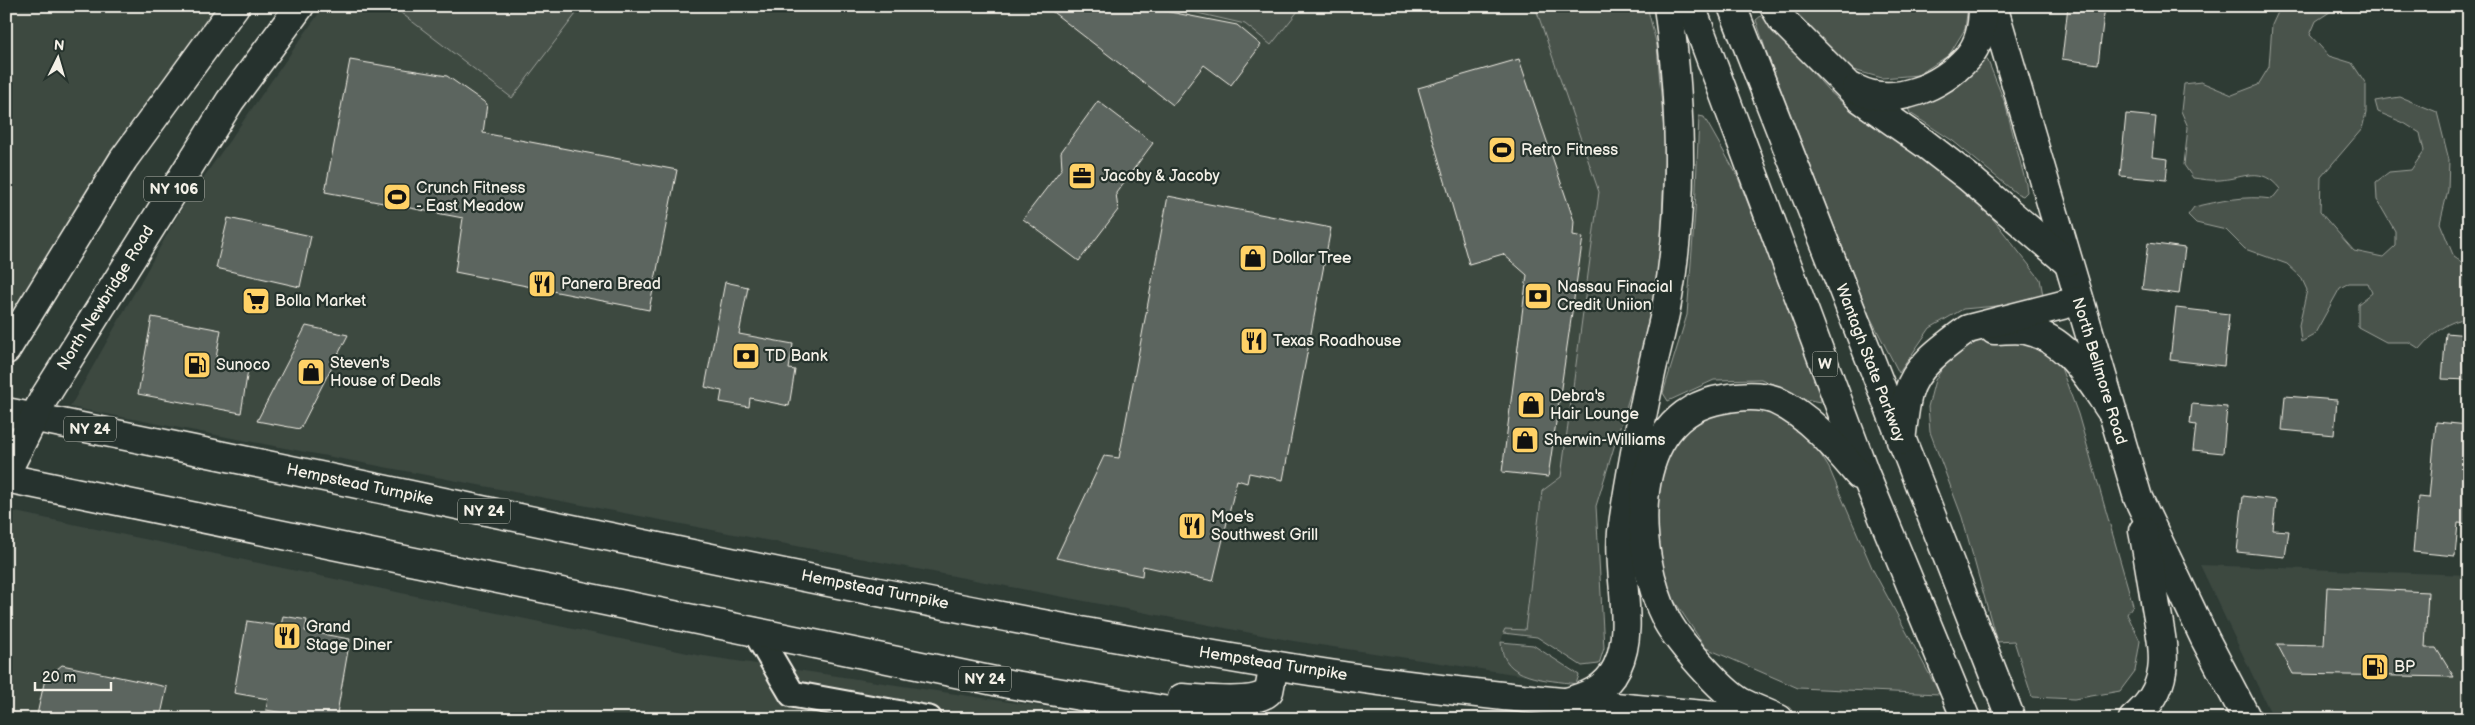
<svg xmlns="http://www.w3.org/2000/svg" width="2475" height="725" viewBox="0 0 2475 725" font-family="'Balsamiq Sans',sans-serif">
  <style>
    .built { fill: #3c4841 }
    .green { fill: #48524c; stroke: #9ea29a }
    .building { fill: #5c655e; stroke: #f4f1e8 }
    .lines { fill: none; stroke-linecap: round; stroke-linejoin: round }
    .street-casing { stroke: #f4f1e8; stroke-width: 29 }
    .secondary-casing { stroke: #f4f1e8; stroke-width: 31 }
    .primary-casing { stroke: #f4f1e8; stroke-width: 31 }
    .highway-casing { stroke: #f4f1e8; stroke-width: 31 }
    .street { stroke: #26332d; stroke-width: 25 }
    .secondary { stroke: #26332d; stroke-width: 28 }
    .primary { stroke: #26332d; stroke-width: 28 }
    .highway { stroke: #26332d; stroke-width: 28 }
    .labels { text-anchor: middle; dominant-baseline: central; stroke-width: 4.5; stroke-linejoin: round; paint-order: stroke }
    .shield { fill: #26332d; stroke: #b6b8b0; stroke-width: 1 }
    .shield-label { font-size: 15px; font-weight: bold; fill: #f4f1e8 }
    .poi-label { font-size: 16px; fill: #f4f1e8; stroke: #26332d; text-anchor: start }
    .street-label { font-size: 16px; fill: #f4f1e8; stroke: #26332d }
  </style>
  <rect width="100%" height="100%" fill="#2e3b34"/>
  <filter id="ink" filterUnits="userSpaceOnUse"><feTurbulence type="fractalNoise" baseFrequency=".02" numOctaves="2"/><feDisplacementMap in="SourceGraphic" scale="10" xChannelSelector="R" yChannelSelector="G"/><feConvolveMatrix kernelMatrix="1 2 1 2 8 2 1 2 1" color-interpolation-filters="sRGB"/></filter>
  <g filter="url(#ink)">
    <g class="built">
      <path d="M6 6H220L77 208 6 346Z"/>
      <path d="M324 6H1167L1245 24 1271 44 1302 6H1535L1599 192 1561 478 1542 491 1525 630 1505 629 1501 642V652L1506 660 1514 670 1527 676 1293 641 70 407 182 208Z"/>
      <path d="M6 510 697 655 1123 719H6Z"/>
      <path d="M2200 565 2469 575V718L2271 714Z"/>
    </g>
    <g class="green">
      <path d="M392 6H582L512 98Z"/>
      <path d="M1167 6H1302L1271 45 1245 24Z"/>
      <path d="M1535 6H1647L1657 46 1665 144 1660 270 1647 339 1596 506 1604 648 1599 664 1582 666 1537 637 1503 633 1505 629 1525 630 1542 491 1561 477 1599 192Z"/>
      <path d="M1789 6H1968L1965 29 1949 55 1918 75 1882 78 1846 68 1801 23Z"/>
      <path d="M2277 6H2339L2316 21 2310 35 2329 56 2352 63 2366 84V113L2362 129 2321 177 2320 212 2354 251 2383 257 2395 246V231L2377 200 2376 182 2389 172 2411 170 2424 151 2420 133 2404 123 2378 112 2375 101 2400 97 2437 112 2449 160 2448 190 2440 223 2454 257 2469 267V318C2446 321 2435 332 2420 349L2409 342H2386L2358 327V304L2372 293 2368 283H2349L2340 288 2314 335 2301 342 2299 325 2307 290 2301 277 2287 264 2245 249 2226 230 2196 223 2188 215 2194 207C2221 201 2244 195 2272 199L2280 189C2261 165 2245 178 2220 180 2211 181 2202 179 2193 178L2184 165 2188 127 2181 111 2184 84 2201 82 2232 95 2258 85 2269 67 2272 25 2278 12Z"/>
      <path d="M1762 15 1828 90 1853 112 1923 157 1979 201 2040 279 2043 295 2040 299 2019 304 1963 309 1930 328 1899 373 1868 313 1766 51 1756 20Z"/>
      <path d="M1983 55 1988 61 2005 103 2026 184 2027 192 2023 196 2016 193 1953 141 1910 113 1908 108C1917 100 1936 98 1948 91 1962 83 1973 67 1983 55Z"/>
      <path d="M1699 116 1704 117 1737 175 1821 392 1820 402 1805 399 1761 379 1714 380 1668 401 1663 393 1687 315 1695 211Z"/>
      <path d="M1994 338 2033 343 2060 365 2078 414 2133 605 2127 614 2140 641 2135 671 2120 691 2074 699 2032 697 2014 641 1997 642 1962 517 1930 432 1928 407 1935 380 1951 355 1979 341Z"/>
      <path d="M1765 407 1805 429 1829 468 1873 570 1940 694 1798 688 1706 648 1673 599 1654 548 1657 488 1677 436 1721 408Z"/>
      <path d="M1501 642 1533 645 1579 675 1576 684C1547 679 1502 681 1501 642Z"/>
    </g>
    <g class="building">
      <path d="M1045 6H1139L1237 25 1261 45 1231 85 1204 65 1173 105Z"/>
      <path d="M2068 6H2105L2098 64 2062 59Z"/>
      <path d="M1519 59 1574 221 1573 235 1583 237 1548 477 1502 472 1527 275 1503 254 1469 264 1418 88Z"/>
      <path d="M350 60 447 76 487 104 483 133 677 170 649 310 455 272 463 218 325 192Z"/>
      <path d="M1098 101 1153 143 1116 193 1118 210 1079 261 1023 219 1062 168 1061 152Z"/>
      <path d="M2126 114 2156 117 2152 157 2168 159 2166 180 2120 176Z"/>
      <path d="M1168 196 1331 228 1283 480 1249 473 1247 483 1237 480 1213 581 1143 566 1142 576 1056 558 1104 456 1119 458Z"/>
      <path d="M228 218 311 236 300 287 216 268Z"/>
      <path d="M2148 243 2185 248 2179 294 2142 289Z"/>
      <path d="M725 282 748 287 739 334 793 344 789 369 795 370 789 406 750 398 749 407 720 402 722 391 705 387Z"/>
      <path d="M2176 308 2229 314 2224 366 2170 360Z"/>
      <path d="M152 317 221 330 216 358 249 364 241 413 138 394Z"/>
      <path d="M306 326 348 335 300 429 257 421Z"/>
      <path d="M2446 333 2469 335V380L2442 379Z"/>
      <path d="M2285 396 2337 400 2334 435 2282 430Z"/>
      <path d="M2192 404 2227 407 2223 453 2193 450 2196 425 2190 424Z"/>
      <path d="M2436 422 2469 425V524L2458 523 2455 556 2413 552 2418 497 2429 498Z"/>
      <path d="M2243 496 2276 500 2273 530 2289 531 2285 557 2237 552Z"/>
      <path d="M2327 587 2428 592 2425 648H2436L2454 677 2293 674 2277 644 2324 645Z"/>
      <path d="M283 616 307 620 305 631 350 639 336 719H319L266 710 268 699 234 693 247 621 281 626Z"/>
      <path d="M62 665 167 687 160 719H36L45 679Z"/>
    </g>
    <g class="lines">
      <defs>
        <path id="street" d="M755 631 792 694 929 719"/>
        <g id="secondary">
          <path d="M1993 6 2138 498 2205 639 2247 719"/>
          <path d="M2133 719C2173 686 2164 652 2156 607 2152 582 2148 556 2143 531"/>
        </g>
        <g id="primary">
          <path d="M6 350 123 160 235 6"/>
          <path d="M6 412C429 495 848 594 1273 665 1432 692 1591 705 1751 719"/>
          <path d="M6 473 44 398 230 101 300 6"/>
          <path d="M6 478 1009 684 1216 719"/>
          <path d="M1182 698C1201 699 1256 706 1269 691L1274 665"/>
        </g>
        <g id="highway">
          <path d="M1691 6 1865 474 1966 719"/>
          <path d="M1732 6 2011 719"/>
          <path d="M1774 6 1783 21 1861 99 1924 143 1968 177 2067 262"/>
          <path d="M1856 89C1894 108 1941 87 1968 57 1980 44 1983 23 1983 6"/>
          <path d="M1994 330C2004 330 2016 328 2026 330 2068 339 2089 379 2111 411"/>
          <path d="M1901 441C1903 426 1904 409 1908 394 1915 366 1945 346 1968 329L2078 301"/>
          <path d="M1563 703C1585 697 1606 690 1617 667 1636 628 1617 574 1622 532 1629 479 1640 425 1651 373 1656 350 1663 326 1667 303 1685 206 1681 104 1668 6"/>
          <path d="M1779 719C1766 713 1753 708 1741 702 1721 691 1678 641 1667 621 1632 552 1625 415 1723 399 1739 396 1759 394 1775 400 1810 416 1835 447 1859 475"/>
        </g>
      </defs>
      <use href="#street" class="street-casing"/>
      <use href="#secondary" class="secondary-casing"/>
      <use href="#primary" class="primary-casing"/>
      <use href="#highway" class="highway-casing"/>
      <use href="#street" class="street"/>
      <use href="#secondary" class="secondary"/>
      <use href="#primary" class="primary"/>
      <use href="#highway" class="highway"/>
    </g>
  </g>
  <defs>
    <symbol id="stadium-square" viewBox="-11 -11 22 22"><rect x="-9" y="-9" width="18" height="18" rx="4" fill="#ffd166" stroke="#26332d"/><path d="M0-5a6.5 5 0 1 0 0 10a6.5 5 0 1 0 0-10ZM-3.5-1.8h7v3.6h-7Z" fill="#111"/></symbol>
    <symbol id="office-square" viewBox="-11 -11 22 22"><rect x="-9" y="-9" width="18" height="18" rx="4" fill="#ffd166" stroke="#26332d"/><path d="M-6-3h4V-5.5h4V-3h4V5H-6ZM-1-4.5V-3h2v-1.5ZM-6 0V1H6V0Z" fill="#111"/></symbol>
    <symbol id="shop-square" viewBox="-11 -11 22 22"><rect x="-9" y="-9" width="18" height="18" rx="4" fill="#ffd166" stroke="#26332d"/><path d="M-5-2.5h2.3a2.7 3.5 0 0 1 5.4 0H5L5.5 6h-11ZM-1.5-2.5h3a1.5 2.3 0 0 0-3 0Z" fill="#111"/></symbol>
    <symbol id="restaurant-square" viewBox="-11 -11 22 22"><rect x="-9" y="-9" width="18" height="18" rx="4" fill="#ffd166" stroke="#26332d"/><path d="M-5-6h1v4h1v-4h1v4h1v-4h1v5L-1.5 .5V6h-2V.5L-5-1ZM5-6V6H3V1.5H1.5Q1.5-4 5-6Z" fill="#111"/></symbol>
    <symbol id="bank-square" viewBox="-11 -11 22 22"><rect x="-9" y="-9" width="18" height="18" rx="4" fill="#ffd166" stroke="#26332d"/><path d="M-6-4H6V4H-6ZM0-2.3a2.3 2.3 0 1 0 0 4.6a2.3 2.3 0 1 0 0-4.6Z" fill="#111"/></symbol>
    <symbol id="supermarket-square" viewBox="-11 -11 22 22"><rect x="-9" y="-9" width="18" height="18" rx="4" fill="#ffd166" stroke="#26332d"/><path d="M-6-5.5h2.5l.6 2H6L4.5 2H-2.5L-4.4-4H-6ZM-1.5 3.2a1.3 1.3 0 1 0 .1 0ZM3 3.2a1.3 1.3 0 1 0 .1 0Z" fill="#111"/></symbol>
    <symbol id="fuel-square" viewBox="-11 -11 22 22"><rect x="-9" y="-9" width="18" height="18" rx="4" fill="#ffd166" stroke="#26332d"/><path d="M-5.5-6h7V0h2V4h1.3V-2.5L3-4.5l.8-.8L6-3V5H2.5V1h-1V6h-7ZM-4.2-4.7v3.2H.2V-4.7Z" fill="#111"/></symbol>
  </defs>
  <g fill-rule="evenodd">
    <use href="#stadium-square" x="1486" y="134" width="32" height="32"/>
    <use href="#office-square" x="1066" y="160" width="32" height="32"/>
    <use href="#stadium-square" x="381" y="181" width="32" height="32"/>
    <use href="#shop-square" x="1237" y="242" width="32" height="32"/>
    <use href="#restaurant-square" x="526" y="268" width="32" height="32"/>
    <use href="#bank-square" x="1522" y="280" width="32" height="32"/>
    <use href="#supermarket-square" x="240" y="285" width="32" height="32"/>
    <use href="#restaurant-square" x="1238" y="325" width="32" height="32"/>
    <use href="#bank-square" x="730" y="340" width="32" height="32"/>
    <use href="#fuel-square" x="181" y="349" width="32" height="32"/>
    <use href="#shop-square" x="295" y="356" width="32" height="32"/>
    <use href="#shop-square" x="1515" y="389" width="32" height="32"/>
    <use href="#shop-square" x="1509" y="424" width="32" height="32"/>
    <use href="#restaurant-square" x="1176" y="510" width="32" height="32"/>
    <use href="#restaurant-square" x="271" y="620" width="32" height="32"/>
    <use href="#fuel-square" x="2359" y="651" width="32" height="32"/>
  </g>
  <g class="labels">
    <g class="shield">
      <rect x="144" y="176.5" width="60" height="25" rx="4"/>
      <rect x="1812.5" y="351.5" width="25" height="25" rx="4"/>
      <rect x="64" y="416.5" width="52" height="25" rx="4"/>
      <rect x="458" y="498.5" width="52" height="25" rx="4"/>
      <rect x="959" y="666.5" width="52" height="25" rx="4"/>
    </g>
    <g class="shield-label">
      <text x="174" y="189">NY 106</text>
      <text x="1825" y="364">W</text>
      <text x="90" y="429">NY 24</text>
      <text x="484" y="511">NY 24</text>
      <text x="985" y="679">NY 24</text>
    </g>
    <g class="poi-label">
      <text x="1521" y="150">Retro Fitness</text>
      <text x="1101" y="176">Jacoby &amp; Jacoby</text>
      <text x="416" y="188">Crunch Fitness<tspan x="416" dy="18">- East Meadow</tspan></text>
      <text x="1272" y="258">Dollar Tree</text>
      <text x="561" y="284">Panera Bread</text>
      <text x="1557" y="287">Nassau Finacial<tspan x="1557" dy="18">Credit Uniion</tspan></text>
      <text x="275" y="301">Bolla Market</text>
      <text x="1273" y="341">Texas Roadhouse</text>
      <text x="765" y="356">TD Bank</text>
      <text x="330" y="363">Steven's<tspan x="330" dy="18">House of Deals</tspan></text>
      <text x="216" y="365">Sunoco</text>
      <text x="1550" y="396">Debra's<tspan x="1550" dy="18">Hair Lounge</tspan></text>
      <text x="1544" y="440">Sherwin-Williams</text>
      <text x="1211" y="517">Moe's<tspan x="1211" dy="18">Southwest Grill</tspan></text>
      <text x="306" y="627">Grand<tspan x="306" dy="18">Stage Diner</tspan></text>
      <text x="2394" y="667">BP</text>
    </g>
    <g class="street-label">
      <text transform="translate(106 298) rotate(-58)">North Newbridge Road</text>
      <text transform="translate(1870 363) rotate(69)">Wantagh State Parkway</text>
      <text transform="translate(2099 371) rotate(73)">North Bellmore Road</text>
      <text transform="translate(360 485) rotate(12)">Hempstead Turnpike</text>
      <text transform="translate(875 590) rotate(11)">Hempstead Turnpike</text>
      <text transform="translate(1273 664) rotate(9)">Hempstead Turnpike</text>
    </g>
  </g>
  <rect width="2475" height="725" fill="none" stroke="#26332d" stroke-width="25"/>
  <rect x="12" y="12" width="2450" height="700" fill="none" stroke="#f4f1e8" stroke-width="2" filter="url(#ink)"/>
  <g transform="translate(58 58) rotate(5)" stroke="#26332d" stroke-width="4" paint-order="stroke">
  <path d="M0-4L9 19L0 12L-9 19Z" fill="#f4f1e8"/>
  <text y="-8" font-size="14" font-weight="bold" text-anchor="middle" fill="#f4f1e8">N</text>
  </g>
  <path d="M35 682v8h76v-8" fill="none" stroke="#f4f1e8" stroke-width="2.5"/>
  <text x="42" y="682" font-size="15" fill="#f4f1e8" stroke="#26332d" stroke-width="4" paint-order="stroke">20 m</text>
</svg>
